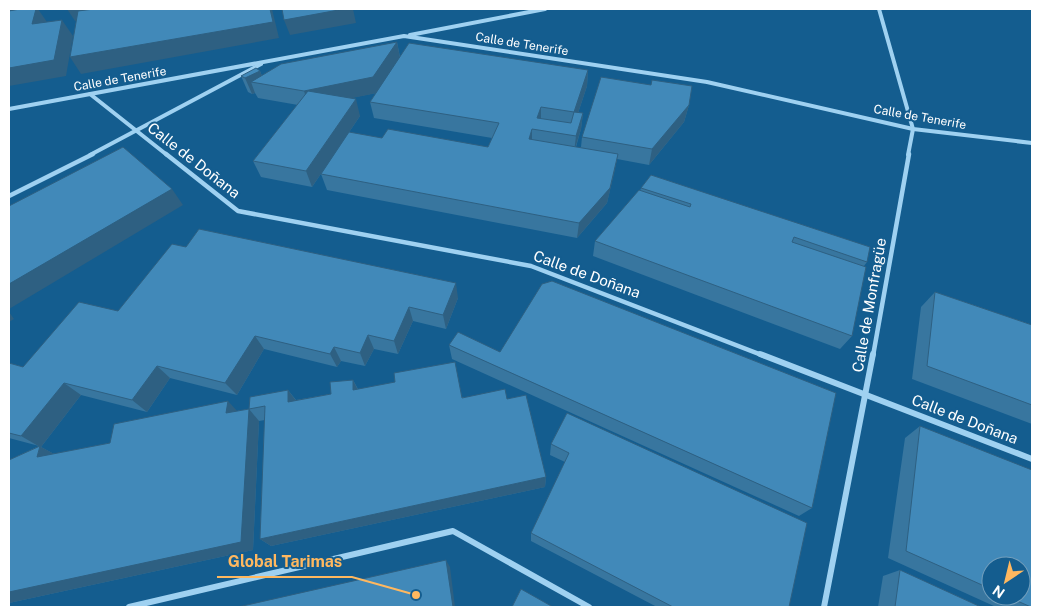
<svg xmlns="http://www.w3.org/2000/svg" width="1041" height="616" viewBox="0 0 1041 616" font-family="'Public Sans',sans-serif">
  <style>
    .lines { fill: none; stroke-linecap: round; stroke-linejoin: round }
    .minor-far2 { stroke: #9fd1f1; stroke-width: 4 }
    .minor-far1 { stroke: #9fd1f1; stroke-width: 4.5 }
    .minor { stroke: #9fd1f1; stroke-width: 6 }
    .wall { fill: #38769f; fill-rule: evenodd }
    .shaded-wall { fill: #2e6082 }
    .building { fill: #4189b9; stroke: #2e6082 }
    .labels { text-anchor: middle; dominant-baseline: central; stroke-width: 4; stroke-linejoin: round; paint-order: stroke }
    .far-street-label { font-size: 12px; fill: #fff; stroke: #145d8f }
    .street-label { font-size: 15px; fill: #fff; stroke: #145d8f }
    .leader { fill: none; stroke: #ffb85f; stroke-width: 2 }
    .callout-dot { fill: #ffb85f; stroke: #145d8f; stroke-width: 2 }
    .callout-label { font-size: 16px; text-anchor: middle; font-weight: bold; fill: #ffb85f; stroke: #145d8f; stroke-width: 4; stroke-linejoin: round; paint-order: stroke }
  </style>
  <rect width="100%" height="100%" fill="#145d8f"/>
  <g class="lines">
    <g class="minor-far2">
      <path d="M879 9 913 129 908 155"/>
      <path d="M410 35 545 9"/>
      <path d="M90 94 167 155"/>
      <path d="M9 109 404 36 707 82 913 129 1032 143"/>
      <path d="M90 155 261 64"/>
    </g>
    <g class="minor-far1">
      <path d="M166 154 238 211 531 266 764 356"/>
      <path d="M9 196 93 154"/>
      <path d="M873 356 909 154"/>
    </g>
    <g class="minor">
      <path d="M760 354 1032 459"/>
      <path d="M129 607 453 531 589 607"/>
      <path d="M824 607 873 354"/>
    </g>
  </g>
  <g class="wall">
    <path d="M397 42 400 57 588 70 587 86 578 113H583L581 129 576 147H581L582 137 689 105 684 122 649 165 617 159 607 203 577 238 327 190 321 174 382 138 488 147 492 138 374 118 370 102 376 93 350 98 360 116 312 187 261 177 253 161 298 105 258 98 255 93 252 94 248 92 241 76 260 71 262 76Z"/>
    <path d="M651 175 867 262 864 266 852 336 840 349 593 256 595 241 640 191 641 188Z"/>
    <path d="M186 247 458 298 446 329 413 321 398 354 374 349 365 366 341 361 337 367 264 349 237 395 170 378 147 412 81 395 41 447 54 454 110 443 237 411 249 409 288 390 296 400 331 394 353 380 358 389 462 397 507 399 546 477 545 487 271 546 260 539 265 420 259 421 253 550 9 603V460L39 446 9 438V363L23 367 118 311Z"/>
    <path d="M935 292 1032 325V424L912 379 921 307Z"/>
    <path d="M449 345 812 508 799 516 452 359Z"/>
    <path d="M567 413 789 607H657L531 541V533L565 462 550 455 551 444Z"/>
    <path d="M920 426 1032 607H996L888 558 905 438ZM991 566 1021 596H991Z"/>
    <path d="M900 570 981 607H878L883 576Z"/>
  </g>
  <g class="shaded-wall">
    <path d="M36 9H38L47 22 32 24Z"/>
    <path d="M67 9H152L75 21Z"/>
    <path d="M270 9H272L279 38 81 74 70 57Z"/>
    <path d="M344 9H353L356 23 290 35 284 20Z"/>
    <path d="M62 20 73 36 66 76 9 86V68Z"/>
    <path d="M397 42 400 58 377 93 309 107 304 91Z"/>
    <path d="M588 70 587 86 573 128 574 112Z"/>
    <path d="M260 71 265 84 251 82 255 93 252 94 245 78Z"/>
    <path d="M356 99 360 116 312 187 306 171Z"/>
    <path d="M689 105 684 122 649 165 652 149Z"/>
    <path d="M541 107V123L537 118Z"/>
    <path d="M583 113 581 129 574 152 576 136Z"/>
    <path d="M532 129V145L529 139Z"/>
    <path d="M618 154 615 170 607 203 577 238 579 223Z"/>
    <path d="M172 189 183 205 9 309V284Z"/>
    <path d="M456 283 458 298 446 329 443 315Z"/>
    <path d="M409 307 413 321 398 354 394 341Z"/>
    <path d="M9 312 14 319 9 322Z"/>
    <path d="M368 335 374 349 365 366 360 353Z"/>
    <path d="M255 336 264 349 237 395 225 383Z"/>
    <path d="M334 347 341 361 337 367 330 354Z"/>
    <path d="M157 366 170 378 147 412 132 400Z"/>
    <path d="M353 380 359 392 353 390Z"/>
    <path d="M64 383 81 395 41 447 60 457H37L40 447 21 436Z"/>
    <path d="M288 390 297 402H288Z"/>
    <path d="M228 401 239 413H226Z"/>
    <path d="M249 409 259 421 253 550 9 603V592Z"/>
    <path d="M546 477 545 487 271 546 260 539Z"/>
    <path d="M446 560 450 567 455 607H453Z"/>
  </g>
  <g class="building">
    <path d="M20 9H36L32 24 62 20 54 60 9 68V11Z"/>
    <path d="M94 9H270L273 22 70 57 78 11Z"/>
    <path d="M282 9H344L284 20Z"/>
    <path d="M397 42 373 77 304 91 251 82 281 64Z"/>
    <path d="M409 43 588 70 574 112 541 107 537 118 571 123 574 112 583 113 576 136 532 129 529 139 618 154 610 188 579 223 321 174 349 132 382 138 388 129 488 147 499 123 370 102Z"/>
    <path d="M256 68 260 71 245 78 241 76Z"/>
    <path d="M601 77 651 85 652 80 692 86 689 105 652 149 582 137Z"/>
    <path d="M308 91 356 99 306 171 253 161Z"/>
    <path d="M123 147 172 189 9 284V206Z"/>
    <path d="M651 175 870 247 867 262 794 237 792 242 866 267 852 336 595 241 639 190 690 207 691 204 641 188Z"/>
    <path d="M199 229 456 283 443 315 409 307 394 341 368 335 360 353 334 347 330 354 255 336 225 383 157 366 132 400 64 383 21 436 9 433V363L23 367 79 302 118 311 172 244 186 247Z"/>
    <path d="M552 281 836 393 812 508 449 345 458 332 500 352 542 284Z"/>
    <path d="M935 292 1032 325V405L927 366Z"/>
    <path d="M455 362 462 398 505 389 507 399 526 395 546 477 260 539 265 406 249 409 250 397 288 390V402L331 394 330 382 353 380V390L395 382 394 373Z"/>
    <path d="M228 401 226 413 249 409 241 542 9 592V460L40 446 37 457 110 443 114 424Z"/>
    <path d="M567 413 807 523 789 607H673L531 533 569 453 551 444Z"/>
    <path d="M920 426 1032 470V607H1031L1006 596H1021V566H991V589L906 551Z"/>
    <path d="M446 560 453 607H238Z"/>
    <path d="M900 570 981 607H895Z"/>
    <path d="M521 589 553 607H512Z"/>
  </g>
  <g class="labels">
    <g class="far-street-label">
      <text transform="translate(522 44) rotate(9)">Calle de Tenerife</text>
      <text transform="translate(120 79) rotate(-10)">Calle de Tenerife</text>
      <text transform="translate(920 117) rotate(10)">Calle de Tenerife</text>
    </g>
    <g class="street-label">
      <text transform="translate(194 160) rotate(38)">Calle de Doñana</text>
      <text transform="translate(587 274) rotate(20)">Calle de Doñana</text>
      <text transform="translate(869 305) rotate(-80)">Calle de Monfragüe</text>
      <text transform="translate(965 419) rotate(21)">Calle de Doñana</text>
    </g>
  </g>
  <path class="leader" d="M416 595L352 577H217"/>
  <circle class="callout-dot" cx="416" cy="595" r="5"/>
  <g class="callout-label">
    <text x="285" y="567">Global Tarimas</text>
  </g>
  <rect width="1041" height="616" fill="none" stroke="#ffffff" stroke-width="20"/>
  <g transform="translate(1006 581) rotate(215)"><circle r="24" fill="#145d8f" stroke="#729ebc"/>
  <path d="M0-4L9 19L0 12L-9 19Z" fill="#ffb85f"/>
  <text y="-8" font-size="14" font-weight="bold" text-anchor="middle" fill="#ffffff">N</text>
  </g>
</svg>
